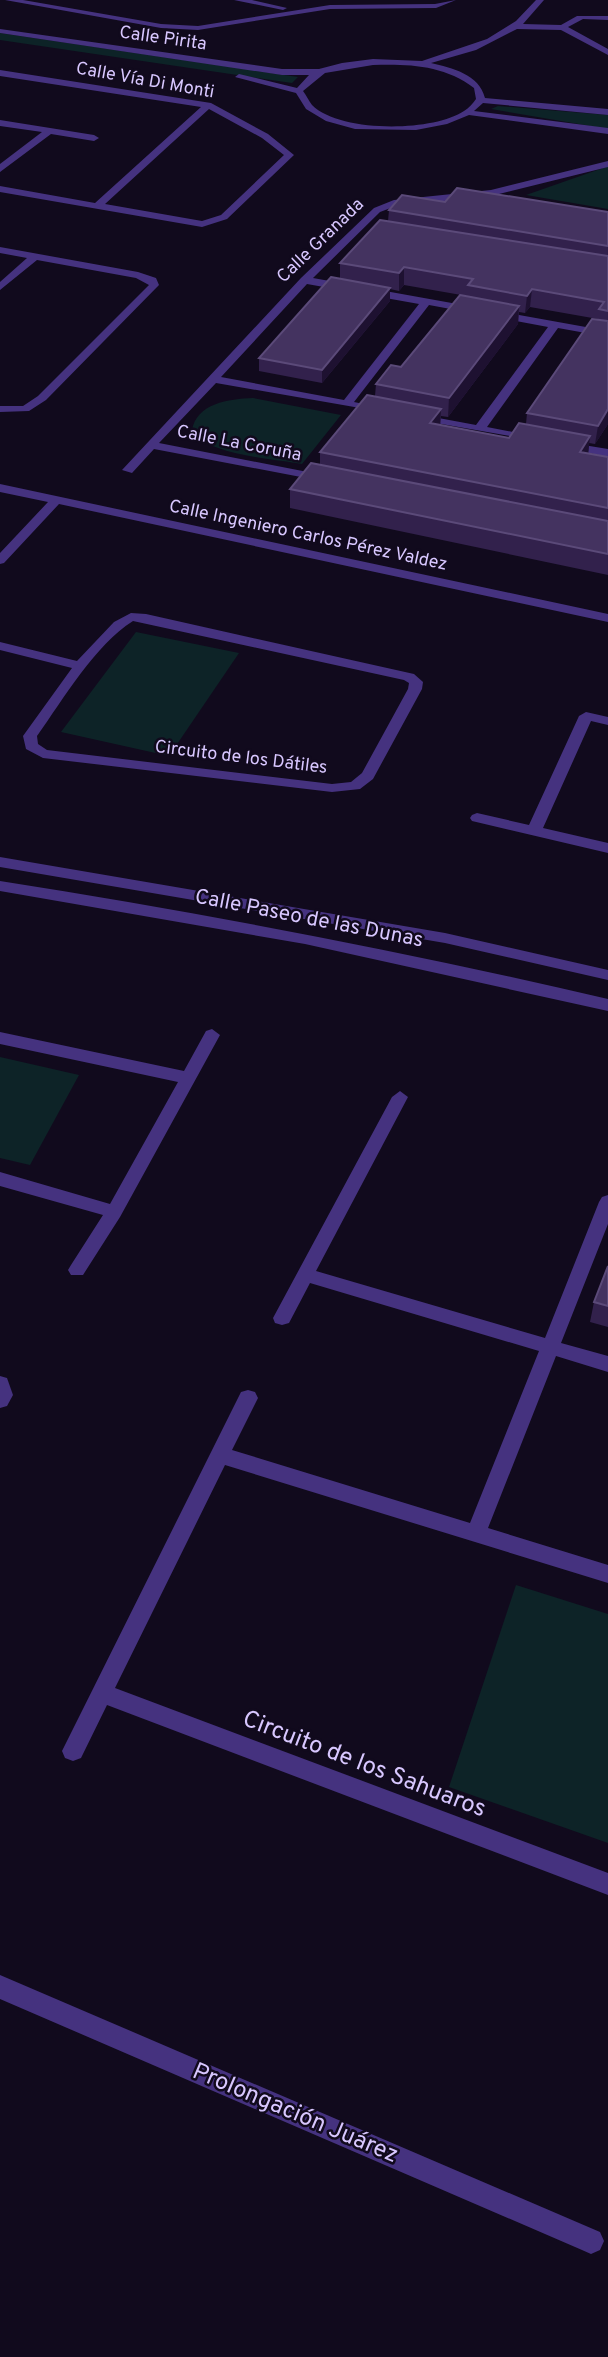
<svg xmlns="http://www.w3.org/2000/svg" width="608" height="2357" viewBox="0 0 608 2357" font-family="Overpass,sans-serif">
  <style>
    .green { fill: #0d2327 }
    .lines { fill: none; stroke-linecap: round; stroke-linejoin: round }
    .minor { fill: #45327f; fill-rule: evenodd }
    .wall { fill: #32214c; fill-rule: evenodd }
    .shaded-wall { fill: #1e1131 }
    .building { fill: #443360; stroke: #5b4a79; stroke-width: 2 }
    .labels { text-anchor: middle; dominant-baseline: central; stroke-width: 5; stroke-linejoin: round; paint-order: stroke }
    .far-street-label { font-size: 18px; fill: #d8c7ff; stroke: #110a1d }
    .street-label { font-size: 21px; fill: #d8c7ff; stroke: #110a1d }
    .near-street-label { font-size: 24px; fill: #d8c7ff; stroke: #110a1d }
  </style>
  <rect width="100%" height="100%" fill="#110a1d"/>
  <g class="green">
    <path d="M0 33 298 77 292 83 0 40Z"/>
    <path d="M498 106 608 115V129L491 109Z"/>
    <path d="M606 167H608V209L526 195Z"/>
    <path d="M253 398 341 415 302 464C274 459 208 455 192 431 196 403 229 399 253 398Z"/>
    <path d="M136 632 239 653 169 756 61 732Z"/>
    <path d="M0 1057 79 1075 30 1165 0 1158Z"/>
    <path d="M516 1585 608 1614V1843L449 1787Z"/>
  </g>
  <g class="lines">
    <g class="minor">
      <path d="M5 0H23L161 24 198 26 330 5 435 4 456 0 436 8 330 9 198 30 161 28Z"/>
      <path d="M234 0H252L287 8 283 10Z"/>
      <path d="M536 0H544L523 24 561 25 577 16H608V20L583 19 568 27 608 49V55L561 30 517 29 476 50 431 63C452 68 479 74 485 98L608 109V115L483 103 474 111 608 128V134L469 115 447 124 416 130 355 129 326 121 306 109 296 93 235 77 239 74 297 88 309 75H282L0 33V29L282 69H319L342 63 373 59 422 61 487 39 516 21ZM373 65C409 64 444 65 474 88L476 99C473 103 469 108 464 111 433 132 340 133 312 105 309 101 306 95 303 91L325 73Z"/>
      <path d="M0 70 211 103 268 134 294 155 227 219 202 227 0 192V186L95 203 201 107 0 76ZM209 109 262 138 284 155 221 215 202 221 105 204Z"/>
      <path d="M0 120 94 135 99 138 94 141 51 134 0 172V164L42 132 0 126Z"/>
      <path d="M608 161V167L491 196 396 206 380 212 313 278 608 331V337L558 328 487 427 538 437V441L413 419V415L417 414 476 425 548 327 429 305 354 402 383 408V412L216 383 159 443 323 475 329 479 327 482 154 449 132 473 122 470 301 278 374 208 394 200 491 190ZM307 284 419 304 344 400 221 377Z"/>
      <path d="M0 247 138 272 156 278 159 285 46 400 29 411 0 412V406H23L38 396 149 285 136 278 37 260 0 290V282L27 258 0 253Z"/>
      <path d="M565 442 608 449V457L561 447V443Z"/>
      <path d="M0 484 608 614V622L59 504 4 563 0 564V553L48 502 0 492Z"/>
      <path d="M131 613 146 614 414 674 423 682 422 689 373 779 360 789 332 792 43 758 26 749 23 736 72 668 0 650V642L77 661 114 622ZM133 621 404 680 409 683 408 689 362 773 351 782 332 784 47 750 38 744 37 736C64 698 95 645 133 621Z"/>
      <path d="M586 712 608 717V725L591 721 543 828 608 843V853L472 821 470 818 472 815 477 813 529 825 579 716Z"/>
      <path d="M0 857 445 933 608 970V980L445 943 0 867Z"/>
      <path d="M0 881C204 913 407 952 608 999V1011L305 944 0 891Z"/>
      <path d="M212 1029 220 1035 120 1217 83 1275H71L68 1270 71 1265 103 1215 0 1186V1172L110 1204 178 1082 0 1044V1032L184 1071 206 1031Z"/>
      <path d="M400 1091 408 1097 316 1271 545 1338 599 1202 602 1197 608 1195V1224L561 1343 608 1356V1372L556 1356 488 1528 608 1565V1583L225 1465 115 1688 608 1873V1895L107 1705 81 1758 73 1761 65 1758 62 1751 241 1392 248 1390 255 1392 258 1398 232 1450 470 1523 539 1351 310 1283 289 1323 282 1325 275 1323 273 1318 392 1097Z"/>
      <path d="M0 1376 7 1378 13 1395 7 1406 0 1408Z"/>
      <path d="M0 1975 600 2232 604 2241 600 2250 591 2254 582 2250 0 1999Z"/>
    </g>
  </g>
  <g class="wall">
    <path d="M445 202 608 212V424L595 444 589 443 588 453 608 457V575L290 508V489L320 465V452L375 396 376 384 401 367 467 296 404 285 399 291 390 289V301L322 383 259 371V358L340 279V263L388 221 389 210ZM530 307 598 319 527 413 526 424 509 438 440 425 441 416 448 417 518 324 519 312 525 313Z"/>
    <path d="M608 1266V1327L590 1322 594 1302Z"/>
  </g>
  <g class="shaded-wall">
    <path d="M404 267V285L399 291V273Z"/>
    <path d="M390 288V301L322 383V370Z"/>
    <path d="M532 289 530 307 525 313 527 296Z"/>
    <path d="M519 306 518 324 448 417 449 398Z"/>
    <path d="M441 409 440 428 430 423Z"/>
    <path d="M608 409V424L595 444 598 426Z"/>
    <path d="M590 436 588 456 580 452Z"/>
  </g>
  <g class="building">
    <path d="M457 188 608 212V246L389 210 402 195 445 202Z"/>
    <path d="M380 220 608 256V311L599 309 604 302 532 289 527 296 468 285 473 279 404 267 399 273 340 263Z"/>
    <path d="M331 277 390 288 322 370 259 358Z"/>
    <path d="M460 295 519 306 449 398 376 384 391 365 401 367Z"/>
    <path d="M592 319 608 321V409L598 426 527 413Z"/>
    <path d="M367 395 441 409 430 423 509 438 519 423 590 436 580 452 608 457V508L320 452Z"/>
    <path d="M311 463 608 521V554L290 489Z"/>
    <path d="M608 1266V1306L594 1302Z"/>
  </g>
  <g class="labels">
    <g class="far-street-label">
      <text transform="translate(163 39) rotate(8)">Calle Pirita</text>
      <text transform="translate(145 81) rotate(10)">Calle Vía Di Monti</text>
      <text transform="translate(321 241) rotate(-44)">Calle Granada</text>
      <text transform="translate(239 444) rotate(11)">Calle La Coruña</text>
      <text transform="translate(308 536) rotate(12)">Calle Ingeniero Carlos Pérez Valdez</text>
      <text transform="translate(241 758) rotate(7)">Circuito de los Dátiles</text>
    </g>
    <g class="street-label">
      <text transform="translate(309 919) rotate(11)">Calle Paseo de las Dunas</text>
    </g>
    <g class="near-street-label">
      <text transform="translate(364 1765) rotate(21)">Circuito de los Sahuaros</text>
      <text transform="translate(295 2114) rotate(23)">Prolongación Juárez</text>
    </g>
  </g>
</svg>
